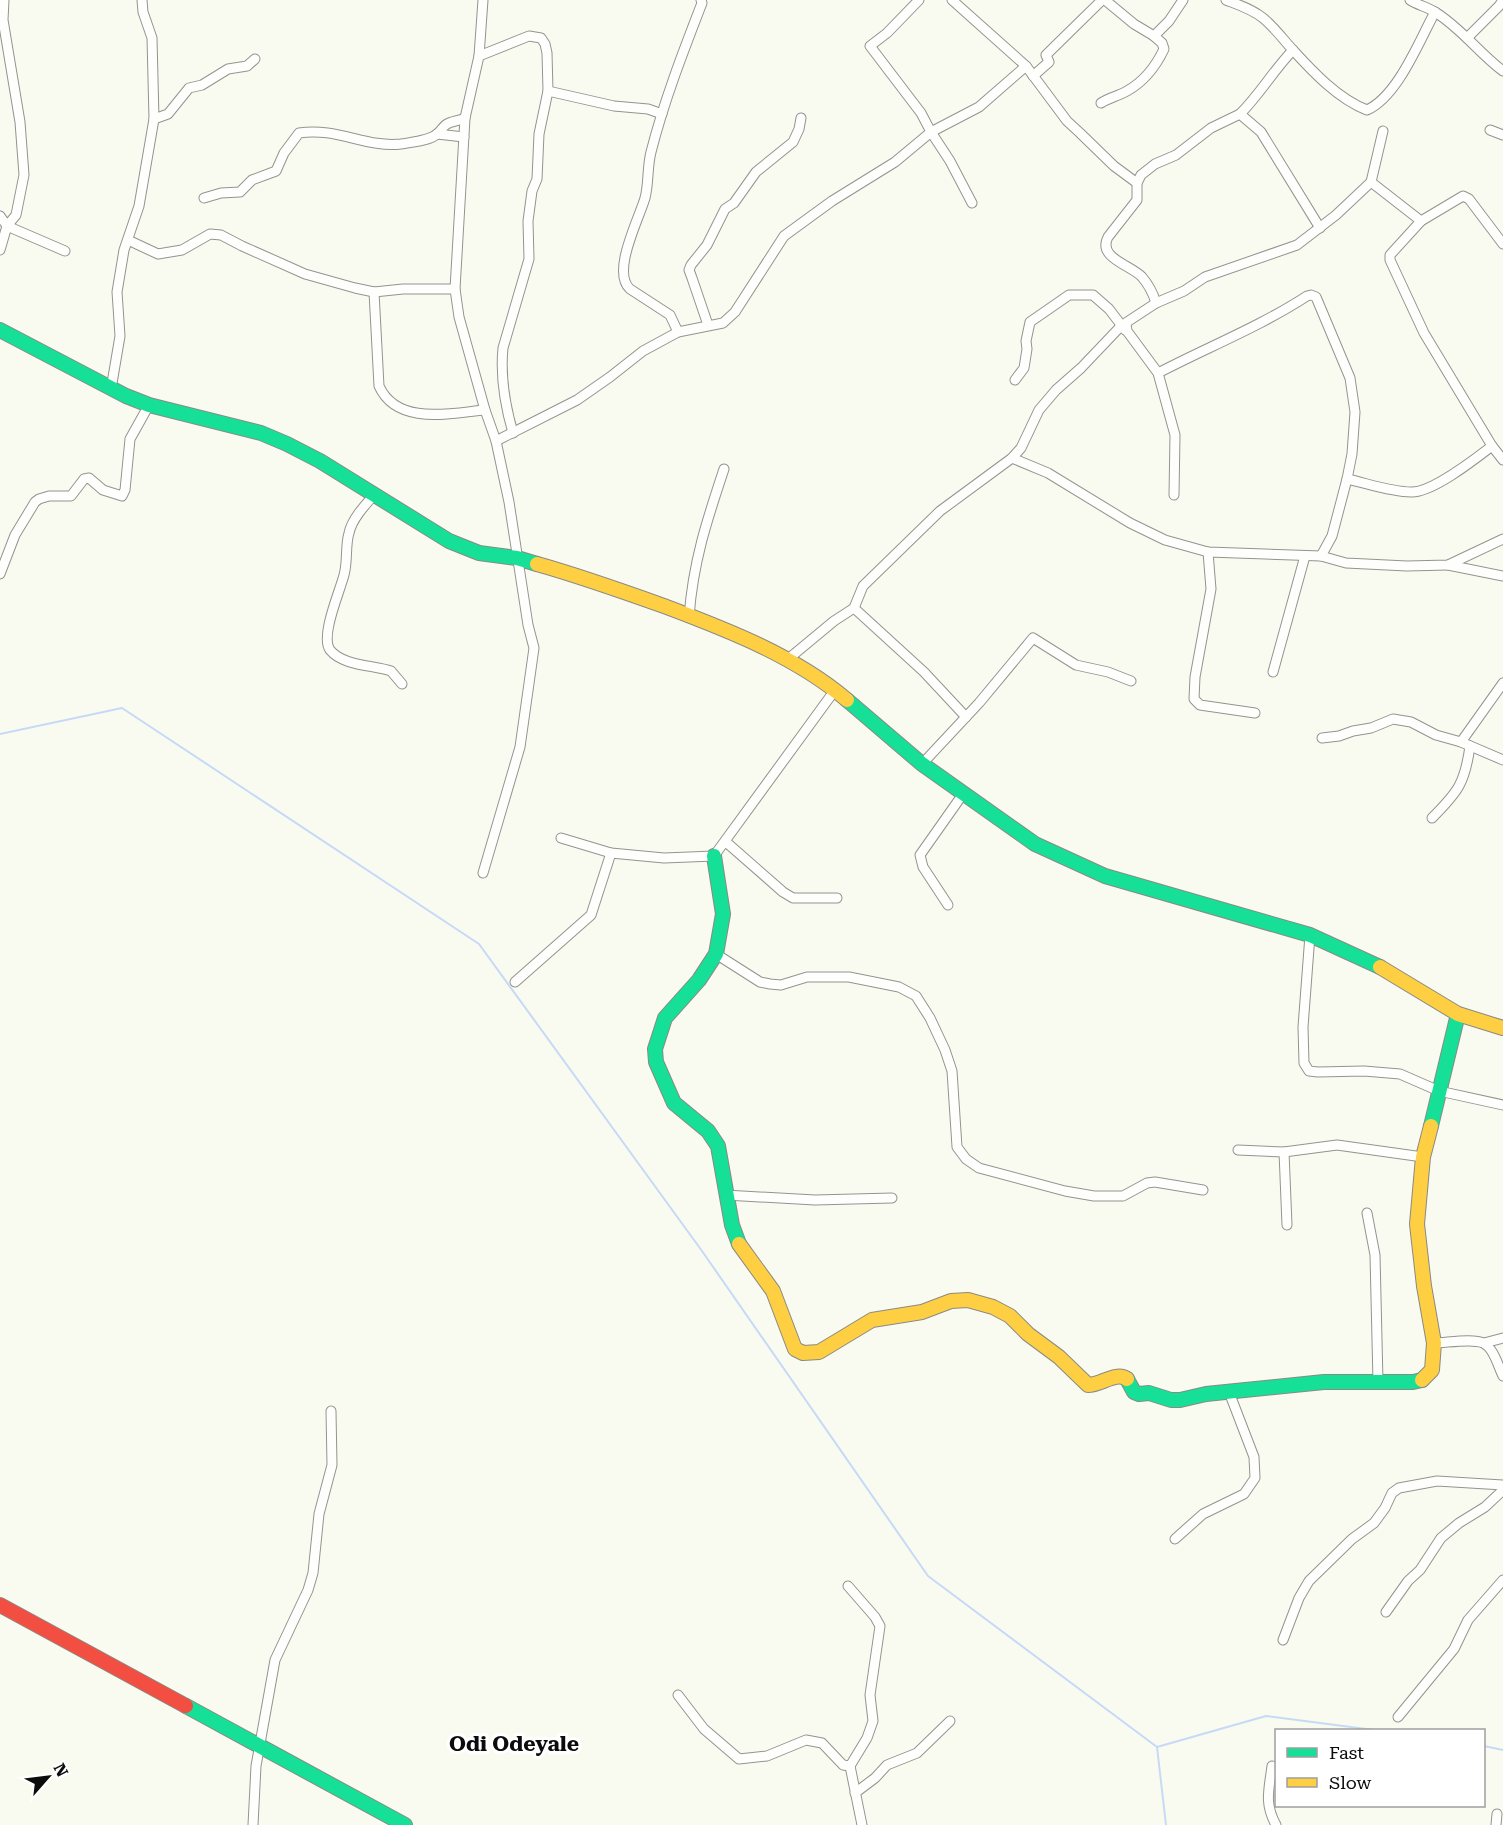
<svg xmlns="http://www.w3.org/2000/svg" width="1503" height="1825" viewBox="0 0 1503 1825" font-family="'Roboto Serif',serif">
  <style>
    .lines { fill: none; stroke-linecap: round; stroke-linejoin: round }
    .stream { stroke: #c6daf6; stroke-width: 2 }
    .street-casing { stroke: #93948f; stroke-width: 11 }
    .fast-casing { stroke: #8a8a85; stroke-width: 16 }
    .slow-casing { stroke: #8a8a85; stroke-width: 16 }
    .jam-casing { stroke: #8a8a85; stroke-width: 16 }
    .street { stroke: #fefefd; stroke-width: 9 }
    .fast { stroke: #16e098; stroke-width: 14 }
    .slow { stroke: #ffcf43; stroke-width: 14 }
    .jam { stroke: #f24e42; stroke-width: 14 }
    .labels { text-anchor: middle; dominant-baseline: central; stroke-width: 6; stroke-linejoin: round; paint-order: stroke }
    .quarter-label { font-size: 21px; font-weight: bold; fill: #0c0c0c; stroke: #fff }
  </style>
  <rect width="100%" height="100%" fill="#fafbf0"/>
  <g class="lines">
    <g class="stream">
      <path d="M0 734 122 708 479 944 702 1251 928 1576 1157 1747 1166 1825"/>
      <path d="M1484 1746 1503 1750"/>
      <path d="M1157 1747 1266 1716 1374 1730"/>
    </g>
    <defs>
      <g id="street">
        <path d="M483 0 479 56 465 118 455 289 459 317 485 410 496 441 509 502 528 625 534 648 520 747 483 873"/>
        <path d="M952 0 1026 66 1067 121 1080 133 1114 166 1137 183V200L1108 237C1097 258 1131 265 1142 277 1149 285 1153 293 1156 303"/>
        <path d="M1105 0 1134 24 1154 36 1169 21 1183 0"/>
        <path d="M1226 0C1239 5 1252 9 1263 18 1274 27 1282 38 1292 49 1312 71 1338 99 1367 110 1398 96 1419 41 1435 12"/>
        <path d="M1410 0C1418 5 1427 7 1435 12 1461 28 1479 53 1503 71"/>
        <path d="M1467 38 1499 6 1503 0"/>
        <path d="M1293 50C1273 71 1260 94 1240 114L1261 132 1320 228"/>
        <path d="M479 56 529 36 541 38 545 44 547 53 548 91 539 134 537 179 532 191 528 221 529 259 503 348C500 377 505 405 513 433"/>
        <path d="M1033 76 1049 62 1046 55 1102 0"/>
        <path d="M548 91 614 106 648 109 662 114"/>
        <path d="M1101 103C1109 98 1118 96 1127 91 1143 82 1156 66 1164 49L1162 43 1154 36"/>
        <path d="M154 119 168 114 189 88 202 85 228 69 247 66 255 59"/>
        <path d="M1490 130 1503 135"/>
        <path d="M437 134 464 137"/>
        <path d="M1371 182 1421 221"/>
        <path d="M1137 183 1141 175 1155 164 1176 155 1211 128 1240 114"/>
        <path d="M204 198 221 193 240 192 252 180 276 171 284 153 299 133C337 127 366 148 401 144 412 142 429 141 437 134 441 131 443 126 447 124 452 121 459 121 465 118"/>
        <path d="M972 203 950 161 931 132 979 107 1026 66"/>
        <path d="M0 216 7 226 65 251"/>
        <path d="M128 240 158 254 182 250 210 234 221 235 242 246 305 274 355 288 374 292 403 289H455"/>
        <path d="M1503 244 1469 199 1463 196 1421 221 1390 255V260L1424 333 1492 446 1503 460"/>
        <path d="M0 250 7 226 16 215 24 175 20 122 3 20 4 0"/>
        <path d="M374 292 379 386C397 426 451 413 485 410"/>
        <path d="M1126 324 1127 331 1158 373 1175 435 1174 495"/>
        <path d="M708 325 692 278 689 270 691 265 707 245 725 209 734 203 756 172 793 142 799 129 801 118"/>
        <path d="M678 332 670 315 630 289C611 272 639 219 645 198 649 183 647 167 651 152 664 101 683 52 702 3L701 0"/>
        <path d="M1158 373C1208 347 1261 326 1307 296L1311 295 1316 297 1350 378 1355 412 1352 454 1347 479 1332 536 1321 556"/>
        <path d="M1015 380 1024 368 1027 349 1026 341 1030 322 1069 295H1093L1109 309 1125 330"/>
        <path d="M111 389 120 336 117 292 124 250 139 206 154 119 152 38 143 12 142 0"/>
        <path d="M496 441 577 400 610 377 643 351 678 332 723 323 735 312 784 236 832 201 895 162 931 132 921 113 870 46 887 33 919 0"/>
        <path d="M1012 458 1048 473 1130 523 1165 540 1208 552 1321 556 1346 563 1407 566 1448 565 1503 539"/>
        <path d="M1347 479C1366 483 1391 492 1411 492 1432 493 1475 459 1492 446"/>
        <path d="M374 495C365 505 352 519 349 533 345 546 348 561 344 575 340 591 320 636 330 650 343 666 373 665 391 671L402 684"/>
        <path d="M1208 552 1211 589 1195 677 1194 699 1200 705 1255 713"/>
        <path d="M1448 565 1503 576"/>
        <path d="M0 574 15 535 35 502 39 499 49 496H71L84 479 89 478 103 490 122 496 125 490 130 439 149 405"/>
        <path d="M854 608 924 672 966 717"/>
        <path d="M689 617C693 562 707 520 724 469"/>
        <path d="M787 660 834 621 854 608 863 586 940 511 1012 458 1021 448 1039 410 1056 390 1081 368 1121 326 1156 303 1184 291 1205 277 1297 245 1336 215 1371 182 1383 131"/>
        <path d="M1273 672 1305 556"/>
        <path d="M1503 683 1461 742 1503 760"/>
        <path d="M1322 738 1339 736 1353 731 1371 728 1393 719 1411 722 1436 735 1461 742"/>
        <path d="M922 764 979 703 1033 638 1076 665 1108 672 1131 681"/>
        <path d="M1432 818C1458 792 1465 783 1470 746"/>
        <path d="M561 838 611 853 664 858 714 856 835 690"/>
        <path d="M726 842 783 892 793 898H837"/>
        <path d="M948 905 923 867 920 855 963 794"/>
        <path d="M1310 935 1303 1027 1304 1063 1309 1071 1318 1072 1364 1071 1400 1074 1439 1091 1503 1105"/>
        <path d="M716 954 760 982 770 984 781 985 807 977H849L899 987 916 996 930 1018 945 1050 952 1071 957 1147 966 1159 979 1168 1065 1191 1094 1196H1123L1147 1183 1155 1182 1203 1190"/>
        <path d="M515 982 591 915 611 853"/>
        <path d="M1238 1150 1284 1152 1337 1145 1423 1157"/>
        <path d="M1284 1152 1287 1225"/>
        <path d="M725 1195 815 1200 892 1198"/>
        <path d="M1367 1213 1375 1255 1378 1382"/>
        <path d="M1434 1343C1446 1343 1473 1338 1483 1343 1494 1348 1498 1366 1503 1376"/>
        <path d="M1484 1343 1503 1338"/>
        <path d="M1175 1539 1203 1514 1244 1494 1255 1478 1254 1457 1229 1392"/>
        <path d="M848 1586 875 1617 880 1626 870 1695 873 1721 867 1738 850 1766 862 1825"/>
        <path d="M1386 1612 1408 1581 1420 1570 1441 1538 1459 1523 1485 1507 1503 1490"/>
        <path d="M1283 1640 1299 1598 1309 1581 1352 1539 1374 1523 1385 1508 1392 1493 1399 1488 1437 1481 1503 1485"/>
        <path d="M678 1695 704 1729 739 1759 767 1756 806 1740 822 1743 843 1765 850 1766"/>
        <path d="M1398 1717 1454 1649 1468 1620 1503 1580"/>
        <path d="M1272 1766C1269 1790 1264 1803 1276 1825"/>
        <path d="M855 1793 875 1778 887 1765 917 1753 950 1721"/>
        <path d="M253 1825 256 1766 275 1660 308 1590 313 1573 319 1514 332 1465 331 1411"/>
        <path d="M1496 1825 1497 1814"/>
      </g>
      <g id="fast">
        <path d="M0 330 126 396 149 405 261 433 287 444 320 461 449 541 479 553 517 558 537 564"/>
        <path d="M847 700 922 764 1035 844 1105 876 1310 935 1380 967"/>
        <path d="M714 856 723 914 716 954 699 980 665 1018 655 1049 656 1062 674 1103 708 1131 718 1146 732 1225 739 1244"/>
        <path d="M1431 1126 1458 1014"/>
        <path d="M1127 1379 1134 1392 1139 1394 1149 1393 1171 1400H1180L1206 1394 1324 1382H1413L1422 1380"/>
        <path d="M186 1706 405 1825"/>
      </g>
      <g id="slow">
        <path d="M537 564C580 576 622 591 664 606 728 630 795 656 847 700"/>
        <path d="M1380 967 1458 1014 1503 1028"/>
        <path d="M739 1244 773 1291 795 1349 803 1353 819 1352 872 1320 922 1312 951 1301 968 1300 993 1307 1010 1316 1028 1334 1059 1357 1088 1385C1101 1385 1116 1371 1127 1379"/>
        <path d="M1422 1380 1432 1370 1434 1343 1424 1286 1417 1224 1423 1157 1431 1126"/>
      </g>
      <path id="jam" d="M0 1605 186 1706"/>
    </defs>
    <use href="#street" class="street-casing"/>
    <use href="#fast" class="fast-casing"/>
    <use href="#slow" class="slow-casing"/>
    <use href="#jam" class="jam-casing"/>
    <use href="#street" class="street"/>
    <use href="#fast" class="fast"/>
    <use href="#slow" class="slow"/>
    <use href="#jam" class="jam"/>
  </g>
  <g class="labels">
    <g class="quarter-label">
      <text x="514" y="1744">Odi Odeyale</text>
    </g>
  </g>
  <rect x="1275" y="1729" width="210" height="78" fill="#ffffff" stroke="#9e9e9e" stroke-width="1.5"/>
  <rect x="1287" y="1748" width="30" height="9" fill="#16e098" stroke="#9e9e9e" stroke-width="1.5"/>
  <text x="1329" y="1759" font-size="18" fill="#0c0c0c">Fast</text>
  <rect x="1287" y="1778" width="30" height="9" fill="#ffcf43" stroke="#9e9e9e" stroke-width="1.5"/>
  <text x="1329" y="1789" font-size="18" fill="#0c0c0c">Slow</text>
  <g transform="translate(48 1777) rotate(62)" stroke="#ffffff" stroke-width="4.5" paint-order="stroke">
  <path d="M0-4.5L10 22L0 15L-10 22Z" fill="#0c0c0c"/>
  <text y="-9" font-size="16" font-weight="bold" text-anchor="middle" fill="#0c0c0c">N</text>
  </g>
</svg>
